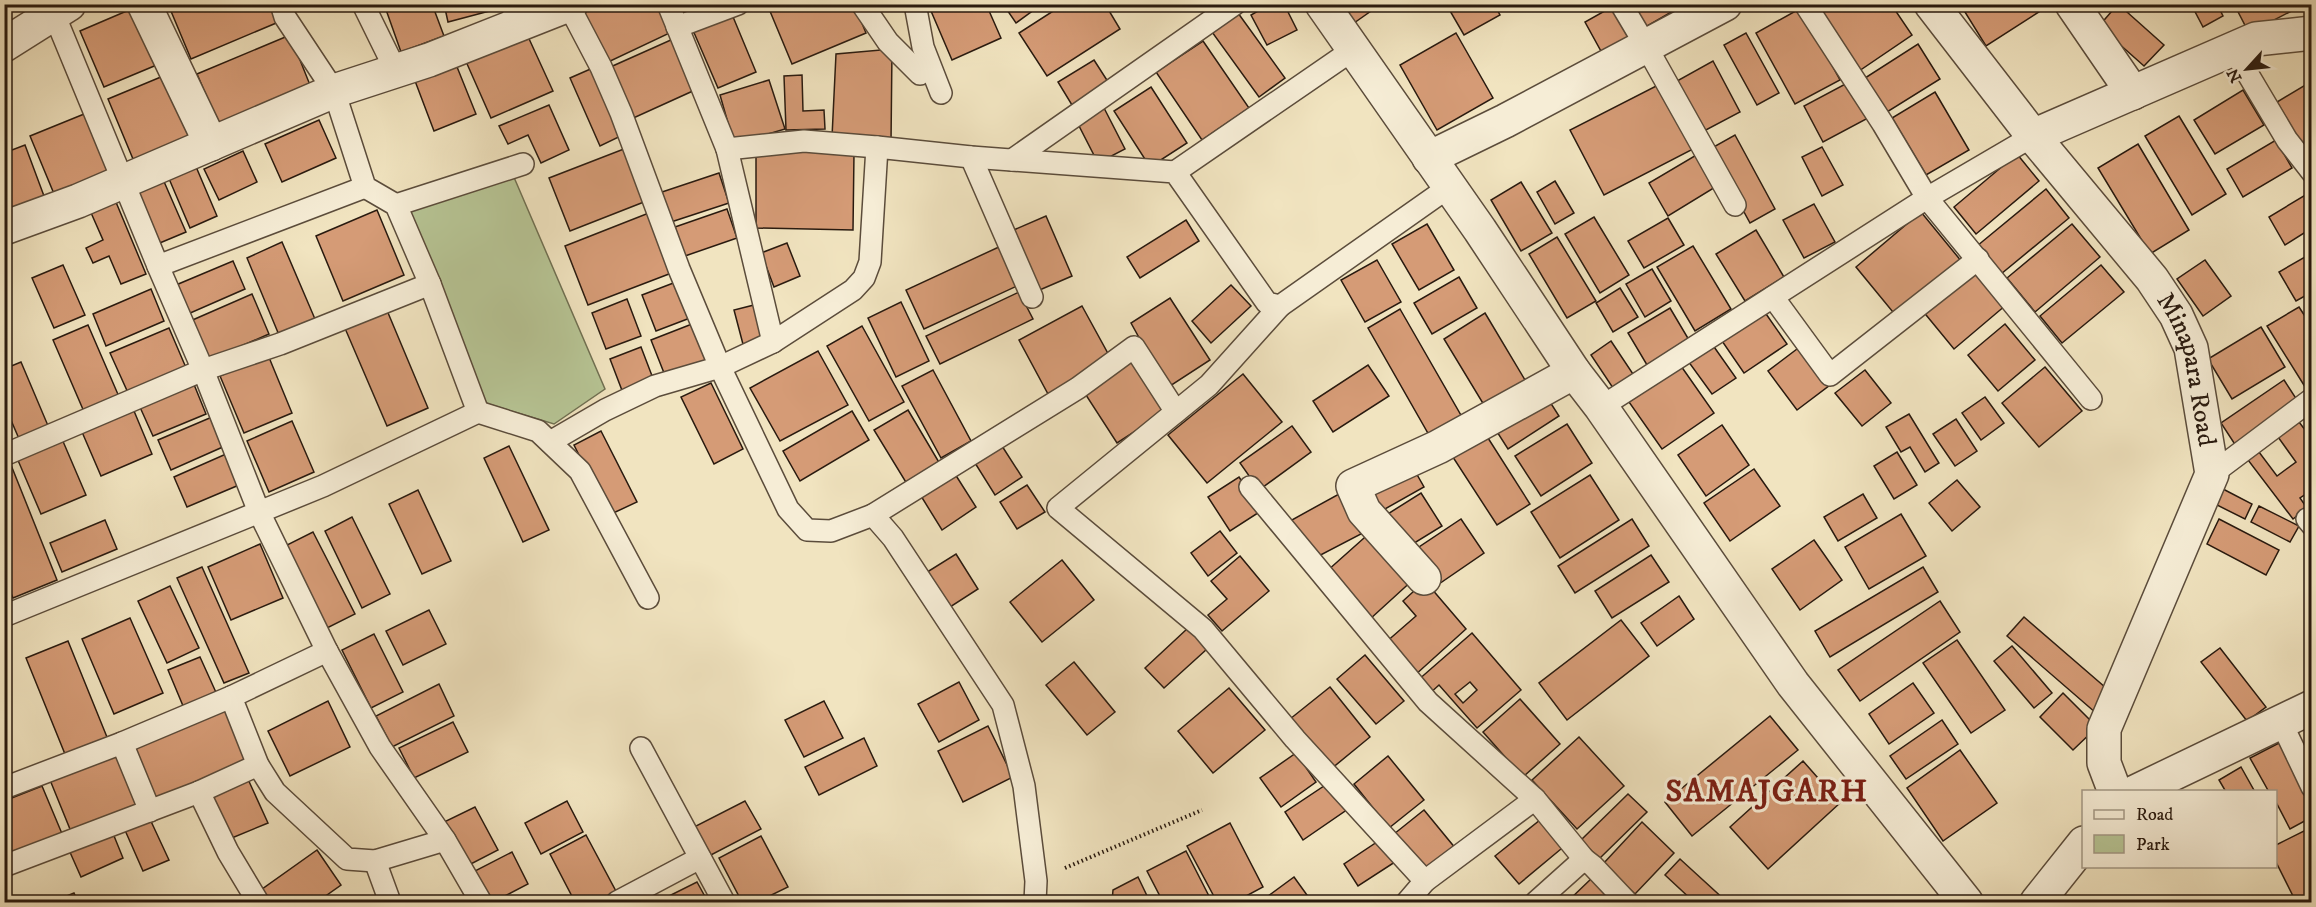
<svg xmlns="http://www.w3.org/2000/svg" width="2316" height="907" viewBox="0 0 2316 907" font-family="'IM FELL DW Pica',serif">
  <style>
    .green { fill: #b7c595; stroke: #707052; stroke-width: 1.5 }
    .building { fill: #d59b76; stroke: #291a0f; stroke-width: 1.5; fill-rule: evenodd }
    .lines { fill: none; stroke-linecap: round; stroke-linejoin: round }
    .service-casing { stroke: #5b4c3b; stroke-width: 24 }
    .minor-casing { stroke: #5b4c3b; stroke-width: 36 }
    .tertiary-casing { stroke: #5b4c3b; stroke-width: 36 }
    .path { stroke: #291a0f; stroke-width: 4; stroke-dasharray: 1.5 3; stroke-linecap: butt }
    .service { stroke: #f6edd6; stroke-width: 21 }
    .minor { stroke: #f6edd6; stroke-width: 33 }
    .tertiary { stroke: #f6edd6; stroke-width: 33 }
    .labels { text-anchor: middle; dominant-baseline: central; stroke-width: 6; stroke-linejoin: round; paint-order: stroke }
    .street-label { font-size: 26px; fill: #291a0f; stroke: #f6edd6 }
    .district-label { font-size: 32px; font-weight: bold; letter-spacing: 1.5px; fill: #7a1f14; stroke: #f6edd6 }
  </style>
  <rect width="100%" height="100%" fill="#f1e4c0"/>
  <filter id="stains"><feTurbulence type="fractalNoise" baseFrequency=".00333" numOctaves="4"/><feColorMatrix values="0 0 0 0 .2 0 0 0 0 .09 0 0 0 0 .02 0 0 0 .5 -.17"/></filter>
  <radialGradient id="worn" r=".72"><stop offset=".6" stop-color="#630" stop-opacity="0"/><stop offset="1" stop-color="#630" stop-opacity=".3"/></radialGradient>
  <path class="green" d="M513 175 605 389 554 424 485 403 403 212Z"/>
  <g class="building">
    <path d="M168 4H274L281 21 191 59Z"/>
    <path d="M384 4H432L444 36 401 52Z"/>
    <path d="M444 4H500L501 8 448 22Z"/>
    <path d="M599 4H664L676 30 604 64 580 13Z"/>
    <path d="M683 4H721L688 17Z"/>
    <path d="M767 4H854L866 33 792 64Z"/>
    <path d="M928 4H986L1001 38 952 60Z"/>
    <path d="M1003 4H1042L1016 23Z"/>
    <path d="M1064 4H1105L1120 29 1047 76 1019 33Z"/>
    <path d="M1270 4H1284L1297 30 1267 45 1251 15Z"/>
    <path d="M1342 4H1381L1354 23Z"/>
    <path d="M1446 4H1494L1500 15 1464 35Z"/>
    <path d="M1617 4 1640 44 1607 62 1585 22Z"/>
    <path d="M1628 4H1671L1675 10 1642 29Z"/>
    <path d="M1822 4H1891L1912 35 1859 71 1817 8Z"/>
    <path d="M1960 4H2039L2042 10 1986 46Z"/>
    <path d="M2118 4 2164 45 2144 66 2099 26Z"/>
    <path d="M2191 4H2217L2223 16 2203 27Z"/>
    <path d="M2234 4H2303V5L2249 33Z"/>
    <path d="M136 7 159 64 104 87 80 31Z"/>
    <path d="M1801 8 1840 80 1795 104 1756 33Z"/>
    <path d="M731 12 756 72 718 88 692 28Z"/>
    <path d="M1238 13 1285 78 1259 97 1212 32Z"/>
    <path d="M525 30 553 91 491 118 464 57Z"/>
    <path d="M1456 33 1493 98 1437 130 1400 65Z"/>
    <path d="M1746 33 1779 93 1757 105 1724 45Z"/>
    <path d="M290 35 312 90 220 128 197 74Z"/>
    <path d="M673 39 695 90 629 120 606 69Z"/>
    <path d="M1203 41 1249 108 1202 140 1156 72Z"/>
    <path d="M1918 44 1940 79 1887 112 1865 78Z"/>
    <path d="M892 49 891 143 832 137 836 54Z"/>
    <path d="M453 57 476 114 434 131 412 73Z"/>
    <path d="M1094 60 1112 88 1075 110 1058 82Z"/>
    <path d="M1713 61 1740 112 1704 131 1677 81Z"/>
    <path d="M595 67 625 134 600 146 570 78Z"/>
    <path d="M168 74 198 145 138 171 108 99Z"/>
    <path d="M802 75 803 111 824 110 825 129 786 130 784 76Z"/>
    <path d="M769 80 785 129 734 144 720 95Z"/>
    <path d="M1851 81 1870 117 1823 142 1804 106Z"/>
    <path d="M2312 81V140L2302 145 2277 102Z"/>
    <path d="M1664 82 1697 147 1604 195 1570 130Z"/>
    <path d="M1151 87 1187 143 1150 167 1114 111Z"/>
    <path d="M2243 90 2264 125 2215 154 2194 120Z"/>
    <path d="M1935 92 1969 150 1926 175 1892 118Z"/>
    <path d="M549 105 569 150 541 163 528 135 508 144 499 126Z"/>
    <path d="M1103 106 1125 149 1098 163 1076 120Z"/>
    <path d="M89 112 116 177 57 201 30 136Z"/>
    <path d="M2179 116 2226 194 2192 215 2145 136Z"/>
    <path d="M319 120 336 158 282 182 265 144Z"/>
    <path d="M1735 135 1775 209 1750 223 1710 149Z"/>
    <path d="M2276 140 2292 168 2243 197 2227 169Z"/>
    <path d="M2138 144 2189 230 2150 254 2098 168Z"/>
    <path d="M25 145 47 204 4 221V153Z"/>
    <path d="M629 147 649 200 570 231 549 178Z"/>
    <path d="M1822 147 1843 185 1822 196 1802 157Z"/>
    <path d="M243 151 257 182 219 200 204 169Z"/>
    <path d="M756 151 854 153 853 230 756 228Z"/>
    <path d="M1698 154 1717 186 1668 216 1649 183Z"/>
    <path d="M2017 154 2039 181 1976 234 1954 207Z"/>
    <path d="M194 162 217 216 190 228 167 174Z"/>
    <path d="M719 173 729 203 671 222 662 192Z"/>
    <path d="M162 177 186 232 155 245 131 190Z"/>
    <path d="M1555 181 1574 213 1555 224 1537 192Z"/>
    <path d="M1521 182 1552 233 1521 251 1491 200Z"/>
    <path d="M2046 189 2069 218 2001 274 1977 246Z"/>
    <path d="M2312 191V228L2285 245 2269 217Z"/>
    <path d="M113 195 146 274 121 284 109 256 93 263 86 248 103 240 88 206Z"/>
    <path d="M1814 204 1835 242 1804 258 1783 220Z"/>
    <path d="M659 209 682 269 588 305 565 246Z"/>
    <path d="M727 209 737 238 685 256 675 227Z"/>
    <path d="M377 210 404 275 343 301 316 236Z"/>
    <path d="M1921 212 1962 262 1897 317 1856 267Z"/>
    <path d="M1046 216 1072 276 1035 292 1009 232Z"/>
    <path d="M1594 217 1629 275 1600 293 1565 234Z"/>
    <path d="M1668 218 1684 245 1644 268 1628 241Z"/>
    <path d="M1186 220 1199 241 1140 278 1127 257Z"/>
    <path d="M1427 224 1454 270 1419 290 1392 244Z"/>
    <path d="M2072 224 2100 257 2035 312 2007 278Z"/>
    <path d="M1756 230 1784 277 1745 301 1716 254Z"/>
    <path d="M1557 237 1596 301 1567 318 1529 254Z"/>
    <path d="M282 242 315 319 279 335 247 258Z"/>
    <path d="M787 243 800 276 774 287 761 253Z"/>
    <path d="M1001 246 1019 285 924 329 906 290Z"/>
    <path d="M1693 246 1731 309 1695 331 1657 267Z"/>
    <path d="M2312 253V292L2296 301 2279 272Z"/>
    <path d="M1377 260 1401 302 1365 322 1341 280Z"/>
    <path d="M2205 260 2231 296 2203 316 2177 279Z"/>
    <path d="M233 261 245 289 188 314 176 285Z"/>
    <path d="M63 265 85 315 54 328 32 278Z"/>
    <path d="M2101 265 2124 292 2062 343 2040 316Z"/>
    <path d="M1974 266 2006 305 1954 349 1922 310Z"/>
    <path d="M1652 269 1671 301 1645 317 1626 284Z"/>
    <path d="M1459 277 1477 308 1432 334 1414 303Z"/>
    <path d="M676 282 690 318 656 331 642 295Z"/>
    <path d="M1231 285 1251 306 1211 343 1192 321Z"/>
    <path d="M1620 288 1638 317 1613 332 1596 303Z"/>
    <path d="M151 289 164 321 106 346 93 314Z"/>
    <path d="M1019 292 1033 319 940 364 926 336Z"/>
    <path d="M252 294 269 334 204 362 188 322Z"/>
    <path d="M1170 298 1210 360 1167 388 1131 323Z"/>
    <path d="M627 299 641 336 606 349 592 313Z"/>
    <path d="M901 302 929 361 896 377 868 318Z"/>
    <path d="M758 304 768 342 744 348 734 310Z"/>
    <path d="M1082 306 1111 359 1048 394 1019 340Z"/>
    <path d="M2299 307 2312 327V388L2307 390 2267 326Z"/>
    <path d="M386 308 428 408 387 426 344 326Z"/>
    <path d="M1670 308 1689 340 1647 365 1628 333Z"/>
    <path d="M1400 309 1466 424 1433 442 1368 328Z"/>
    <path d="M1764 311 1787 344 1744 373 1722 341Z"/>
    <path d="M1485 313 1528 385 1487 410 1444 339Z"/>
    <path d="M692 324 708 362 666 378 651 340Z"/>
    <path d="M2005 324 2035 360 1998 391 1968 355Z"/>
    <path d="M88 325 120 399 85 414 53 340Z"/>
    <path d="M862 326 904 402 869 421 827 346Z"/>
    <path d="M2261 327 2285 367 2232 399 2208 359Z"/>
    <path d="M169 328 187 370 129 395 110 353Z"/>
    <path d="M1611 341 1635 377 1615 391 1591 355Z"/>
    <path d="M1712 344 1736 378 1712 394 1688 361Z"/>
    <path d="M1801 346 1830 385 1797 410 1768 371Z"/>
    <path d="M641 347 654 381 623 393 610 359Z"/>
    <path d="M818 351 848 405 780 441 750 388Z"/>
    <path d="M268 355 292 413 244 433 220 376Z"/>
    <path d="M1133 361 1165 412 1117 443 1084 392Z"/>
    <path d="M21 362 49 428 20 441 4 404V369Z"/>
    <path d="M1368 365 1389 396 1333 432 1313 401Z"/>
    <path d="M1681 366 1714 413 1662 449 1629 402Z"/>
    <path d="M2045 367 2082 411 2039 447 2002 403Z"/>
    <path d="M933 370 971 441 941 458 902 386Z"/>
    <path d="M1865 370 1891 403 1862 426 1835 393Z"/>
    <path d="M1243 374 1282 422 1207 483 1168 435Z"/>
    <path d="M2284 380 2299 403 2236 446 2221 423Z"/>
    <path d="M193 382 206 414 153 436 139 405Z"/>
    <path d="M711 383 743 449 714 464 681 397Z"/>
    <path d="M1543 391 1559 416 1508 449 1492 424Z"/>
    <path d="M1985 397 2004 423 1981 440 1962 413Z"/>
    <path d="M908 410 940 464 907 484 874 430Z"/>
    <path d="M134 411 152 454 101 476 82 432Z"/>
    <path d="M852 411 869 440 800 481 783 451Z"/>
    <path d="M1909 414 1939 463 1925 472 1910 447 1901 452 1886 427Z"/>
    <path d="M212 417 225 446 171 470 158 440Z"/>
    <path d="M1956 419 1977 451 1955 466 1933 434Z"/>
    <path d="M292 421 314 472 269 492 247 441Z"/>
    <path d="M2299 422 2312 439V490L2300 498 2307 508 2293 519 2248 460 2259 452 2277 476 2296 462 2278 437Z"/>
    <path d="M1567 424 1592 463 1541 496 1515 456Z"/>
    <path d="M1722 425 1749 465 1706 496 1678 455Z"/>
    <path d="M1292 426 1311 452 1259 490 1240 463Z"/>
    <path d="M1481 427 1530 504 1497 525 1447 448Z"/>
    <path d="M601 431 637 502 609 515 574 445Z"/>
    <path d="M62 439 86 495 41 514 17 458Z"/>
    <path d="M509 446 549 530 523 542 484 458Z"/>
    <path d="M1002 446 1022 477 995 495 975 463Z"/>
    <path d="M1897 452 1917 485 1894 499 1874 466Z"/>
    <path d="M226 454 239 485 187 507 174 477Z"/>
    <path d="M9 460 57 580 13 598 4 576V462Z"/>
    <path d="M1411 464 1424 487 1376 514 1364 492Z"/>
    <path d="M1754 469 1780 506 1730 541 1704 503Z"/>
    <path d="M955 474 976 507 942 530 921 496Z"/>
    <path d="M1590 475 1619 520 1560 558 1531 512Z"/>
    <path d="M1239 477 1261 511 1230 531 1208 497Z"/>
    <path d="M1957 480 1980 507 1952 531 1929 503Z"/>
    <path d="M1027 485 1045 512 1017 529 1000 502Z"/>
    <path d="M2223 489 2252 504 2245 519 2215 504Z"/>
    <path d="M418 490 451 561 422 574 389 504Z"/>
    <path d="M1421 493 1442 526 1403 550 1383 517Z"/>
    <path d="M1339 494 1361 534 1311 560 1290 521Z"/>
    <path d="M1863 494 1877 518 1838 541 1824 517Z"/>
    <path d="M2259 506 2299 526 2290 542 2251 522Z"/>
    <path d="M1901 514 1926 556 1869 589 1845 547Z"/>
    <path d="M352 517 390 594 362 608 325 531Z"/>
    <path d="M1461 519 1484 553 1436 586 1413 551Z"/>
    <path d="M1632 519 1649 546 1575 593 1558 566Z"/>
    <path d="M2219 519 2279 550 2266 575 2207 544Z"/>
    <path d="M105 520 117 549 62 572 50 543Z"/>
    <path d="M1373 530 1415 578 1369 620 1327 571Z"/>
    <path d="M1220 531 1237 553 1208 576 1191 553Z"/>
    <path d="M313 532 355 614 327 628 285 546Z"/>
    <path d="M1814 540 1842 580 1800 610 1772 569Z"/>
    <path d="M260 544 283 598 231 620 208 567Z"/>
    <path d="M956 554 978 589 947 609 924 574Z"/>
    <path d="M1651 555 1669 582 1612 618 1595 591Z"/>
    <path d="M1240 556 1269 591 1222 631 1208 615 1227 599 1211 581Z"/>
    <path d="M1062 560 1094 600 1042 642 1010 602Z"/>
    <path d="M202 567 249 673 224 683 177 578Z"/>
    <path d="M1923 567 1938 592 1830 657 1815 631Z"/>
    <path d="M1425 581 1466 629 1414 676 1385 643 1416 616 1403 601Z"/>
    <path d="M170 586 199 648 167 663 138 601Z"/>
    <path d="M1679 596 1694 619 1657 646 1641 623Z"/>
    <path d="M1940 601 1960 632 1860 701 1838 670Z"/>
    <path d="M429 610 446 644 403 665 386 631Z"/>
    <path d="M2024 617 2113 694 2096 713 2007 636Z"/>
    <path d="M130 618 163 693 114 714 82 639Z"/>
    <path d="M1621 620 1649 656 1567 720 1539 683Z"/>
    <path d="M1188 628 1207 649 1164 688 1145 668Z"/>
    <path d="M1472 633 1521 690 1477 728 1439 685 1428 695 1417 681ZM1470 682 1477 690 1463 703 1455 694Z"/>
    <path d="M374 634 403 692 371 708 342 650Z"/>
    <path d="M1957 640 2005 710 1971 733 1923 663Z"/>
    <path d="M68 641 109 742 67 759 26 658Z"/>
    <path d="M2012 646 2052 693 2034 708 1994 661Z"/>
    <path d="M2220 648 2266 707 2247 721 2201 662Z"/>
    <path d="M1365 655 1404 701 1376 724 1337 679Z"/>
    <path d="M200 657 219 699 186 713 168 670Z"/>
    <path d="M1074 662 1115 712 1087 735 1046 685Z"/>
    <path d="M959 682 979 720 939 742 918 704Z"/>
    <path d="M1913 683 1934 713 1889 744 1869 714Z"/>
    <path d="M439 684 454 716 392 747 376 716Z"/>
    <path d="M1330 687 1370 737 1331 769 1290 719Z"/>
    <path d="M1229 688 1265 730 1213 773 1178 731Z"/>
    <path d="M2063 693 2097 727 2073 750 2040 717Z"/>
    <path d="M1520 699 1560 744 1523 777 1483 732Z"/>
    <path d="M328 701 350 747 290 776 268 731Z"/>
    <path d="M824 701 843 738 804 757 785 720Z"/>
    <path d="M229 709 250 761 156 799 135 747Z"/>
    <path d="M1770 716 1798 750 1692 836 1665 802Z"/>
    <path d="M1942 720 1958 744 1906 779 1890 756Z"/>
    <path d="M453 722 468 752 414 778 399 748Z"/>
    <path d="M988 726 1013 777 963 802 938 751Z"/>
    <path d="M1579 737 1624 786 1577 829 1532 780Z"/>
    <path d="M864 738 877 766 819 795 805 767Z"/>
    <path d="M2279 743 2312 800V817L2290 829 2276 802V792H2269L2250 758Z"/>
    <path d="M1960 750 1997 803 1943 841 1907 788Z"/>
    <path d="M120 751 143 806 72 834 50 780Z"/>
    <path d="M1296 753 1316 782 1281 807 1260 778Z"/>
    <path d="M1388 756 1424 800 1389 828 1354 784Z"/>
    <path d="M1803 761 1840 803 1768 869 1730 827Z"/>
    <path d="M2241 767 2255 792H2226L2219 780Z"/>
    <path d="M247 777 268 823 227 840 207 795Z"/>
    <path d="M1330 782 1348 809 1303 840 1285 812Z"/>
    <path d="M42 786 63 836 4 860V801Z"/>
    <path d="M1628 794 1647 812 1599 859 1581 840Z"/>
    <path d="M567 801 583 832 541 854 525 823Z"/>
    <path d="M745 801 761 829 709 856 694 827Z"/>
    <path d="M475 807 498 850 465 867 442 823Z"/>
    <path d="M1424 810 1456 849 1426 873 1394 834Z"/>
    <path d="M1545 816 1567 844 1519 884 1495 856Z"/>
    <path d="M149 817 169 860 143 871 124 828Z"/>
    <path d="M1642 822 1674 853 1635 894 1603 864Z"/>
    <path d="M1230 823 1263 887 1235 902H1217L1187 846Z"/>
    <path d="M2312 827V897L2301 902H2296L2276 862V845Z"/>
    <path d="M112 831 123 858 81 877 69 850Z"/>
    <path d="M586 835 618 895 604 902H575L550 854Z"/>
    <path d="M761 836 788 887 757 902H742L719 858Z"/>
    <path d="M1380 840 1395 862 1358 886 1344 864Z"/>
    <path d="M317 850 341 885 317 902H265L258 892Z"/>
    <path d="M1186 851 1212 902H1163L1147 871Z"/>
    <path d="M512 852 528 884 493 902H486L471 873Z"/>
    <path d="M1680 859 1727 902H1694L1665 875Z"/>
    <path d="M1138 877 1150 902H1112L1113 890Z"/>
    <path d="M1294 877 1312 902H1260Z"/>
    <path d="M1593 877 1617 902H1567Z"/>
    <path d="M697 882 708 902H657Z"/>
    <path d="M74 893 78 902H52Z"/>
  </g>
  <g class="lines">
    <defs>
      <g id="service">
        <path d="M281 4 285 17 334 91 365 187 396 205 430 284 478 412"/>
        <path d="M363 4 396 71"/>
        <path d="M512 4 518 25"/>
        <path d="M668 4 727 149 804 141 877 147"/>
        <path d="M862 4 888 42 920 74"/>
        <path d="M915 4 923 47 941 93"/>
        <path d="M1621 4 1646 46 1735 205"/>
        <path d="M1805 4 1883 124 1927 198 2091 399"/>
        <path d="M569 6 601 67 621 113 679 269 720 367 788 509 807 530 831 531 873 515 893 538 1003 705 1024 786 1036 881 1035 902"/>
        <path d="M54 14 158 266"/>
        <path d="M677 27 738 4"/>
        <path d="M2233 49 2287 140 2312 172"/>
        <path d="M727 149 773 342"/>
        <path d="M971 157 1032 297"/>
        <path d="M1012 160 1235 4"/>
        <path d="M1175 172 1354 49"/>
        <path d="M365 187 158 266 203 370 259 512 327 651 380 747 445 840 481 902"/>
        <path d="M396 205 523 164"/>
        <path d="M1773 297 1830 375 1978 259"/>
        <path d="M1280 306 1209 385 1058 508 1203 629 1295 739 1425 881"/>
        <path d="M1601 407 1927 198 2033 136"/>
        <path d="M550 442 605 410 655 386 720 367 773 342 853 290 864 278 870 262 877 147 971 157 1175 172 1267 303 1280 306 1449 187"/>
        <path d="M4 455 203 370 280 344 430 284"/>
        <path d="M2212 474 2312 399"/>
        <path d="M1250 487 1428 702 1535 799 1584 859 1593 866 1627 902"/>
        <path d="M873 515 1078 388 1134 347 1176 412"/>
        <path d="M2307 519 2312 525"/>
        <path d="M4 616 323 486 478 412 538 431 580 471 648 598"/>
        <path d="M327 651 231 697 258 765 275 792 347 859 375 861 445 840"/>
        <path d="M2281 722 2312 787"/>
        <path d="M122 743 150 811"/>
        <path d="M641 748 724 902"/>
        <path d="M4 788 122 743 231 697"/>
        <path d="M199 792 228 852 258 902"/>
        <path d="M375 861 390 902"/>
        <path d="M4 866 199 792 258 765"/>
        <path d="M617 902 700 858"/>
        <path d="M1407 902 1425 881 1535 799"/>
        <path d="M1536 902 1584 859"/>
      </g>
      <g id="minor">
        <path d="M144 4 211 144"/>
        <path d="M1322 4 1480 230 1574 372 1601 407 1793 684 1966 902"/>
        <path id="s1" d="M1931 4 2033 136 2152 279 2176 315 2191 348 2212 474 2104 729V763L2115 792"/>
        <path d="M2072 4 2133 93"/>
        <path d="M2033 136 2256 39 2312 33"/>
        <path d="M1429 158 1505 121 1725 4"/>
        <path d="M4 228 78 201 334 91 429 60 571 4"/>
        <path d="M1424 578 1364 511 1353 486 1438 447 1574 372"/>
        <path d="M2135 792 2312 707"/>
        <path d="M2037 902 2084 843"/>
      </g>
      <path id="tertiary" d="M4 45 69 4"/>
    </defs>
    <use href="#service" class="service-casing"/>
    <use href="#minor" class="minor-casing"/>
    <use href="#tertiary" class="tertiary-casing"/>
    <path class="path" d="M1065 868 1202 810"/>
    <use href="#service" class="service"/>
    <use href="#minor" class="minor"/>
    <use href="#tertiary" class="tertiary"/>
  </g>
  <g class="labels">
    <g class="street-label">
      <text stroke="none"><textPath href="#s1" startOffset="452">Minapara Road</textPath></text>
    </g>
    <g class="district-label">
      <text x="1767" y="792">SAMAJGARH</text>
    </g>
  </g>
  <rect width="2316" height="907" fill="none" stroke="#f1e4c0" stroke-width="24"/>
  <rect x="6" y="6" width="2304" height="895" fill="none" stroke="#291a0f" stroke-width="3"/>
  <rect x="12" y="12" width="2292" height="883" fill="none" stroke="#291a0f" stroke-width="1.5"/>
  <rect x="2082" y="790" width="195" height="78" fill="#f6edd6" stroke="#a49986" stroke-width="1.5"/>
  <rect x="2094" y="810" width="30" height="9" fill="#f6edd6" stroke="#a49986" stroke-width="1.5"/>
  <text x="2136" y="820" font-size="18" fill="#291a0f">Road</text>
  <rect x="2094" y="835" width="30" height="18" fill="#b7c595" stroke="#a49986" stroke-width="1.5"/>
  <text x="2136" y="850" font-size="18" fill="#291a0f">Park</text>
  <g transform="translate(2247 69) rotate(243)" stroke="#f6edd6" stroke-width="4.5" paint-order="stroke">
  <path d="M0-4.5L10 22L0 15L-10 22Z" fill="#291a0f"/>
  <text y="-9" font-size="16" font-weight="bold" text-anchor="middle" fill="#291a0f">N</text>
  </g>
  <rect width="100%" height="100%" filter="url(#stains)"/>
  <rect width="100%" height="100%" fill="url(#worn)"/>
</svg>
